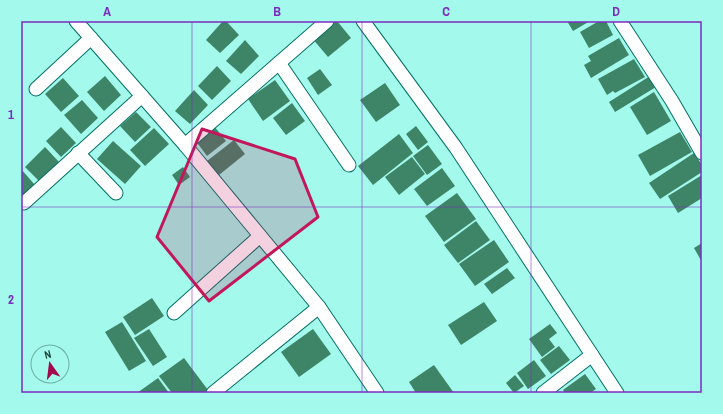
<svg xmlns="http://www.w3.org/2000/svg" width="723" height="414" viewBox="0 0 723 414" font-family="'Archivo Narrow',sans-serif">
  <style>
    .building { fill: #3e8568 }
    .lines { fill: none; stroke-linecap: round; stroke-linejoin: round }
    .minor-casing { stroke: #027066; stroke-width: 15 }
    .minor { stroke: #fff; stroke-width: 13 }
    .marked { fill: #c2185b; fill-opacity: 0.2; stroke: #c2185b; stroke-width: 3; stroke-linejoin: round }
    .grid { fill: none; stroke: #7b2cbf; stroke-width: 1; stroke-opacity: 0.55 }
    .neatline { fill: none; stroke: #7b2cbf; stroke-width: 1.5 }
    .grid-label { font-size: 13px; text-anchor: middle; font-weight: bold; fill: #7b2cbf }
  </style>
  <rect width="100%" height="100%" fill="#a2f9ec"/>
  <g class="building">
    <path d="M223 21H226L239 35 220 53 206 40Z"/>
    <path d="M332 21H337L351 38 328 57 312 38Z"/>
    <path d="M567 21H590L573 31Z"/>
    <path d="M599 21H606L613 35 589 48 580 32Z"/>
    <path d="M619 38 629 55 591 78 584 65 591 61 588 56Z"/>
    <path d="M245 40 259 56 241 74 226 61Z"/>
    <path d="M634 59 645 77 615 93 613 91 607 95 598 79Z"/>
    <path d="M217 66 231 81 212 100 198 86Z"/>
    <path d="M320 69 332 85 318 95 307 78Z"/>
    <path d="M105 76 121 95 104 111 87 92Z"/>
    <path d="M650 76 656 87 615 112 609 102Z"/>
    <path d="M63 78 79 96 61 112 45 94Z"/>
    <path d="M275 80 290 101 263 121 248 99Z"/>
    <path d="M385 83 400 105 376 122 360 100Z"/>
    <path d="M194 90 208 105 190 124 175 111Z"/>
    <path d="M654 92 671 121 647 135 630 107Z"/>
    <path d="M82 100 98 118 81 134 64 115Z"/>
    <path d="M292 103 305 121 286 135 273 118Z"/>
    <path d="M136 112 151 127 135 142 120 126Z"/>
    <path d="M214 126 226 141 207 156 195 140Z"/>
    <path d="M416 126 428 142 418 150 406 134Z"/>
    <path d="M61 127 76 143 61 157 46 141Z"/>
    <path d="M154 128 169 144 145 166 130 150Z"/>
    <path d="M680 132 692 152 650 176 638 155Z"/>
    <path d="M399 134 413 153 373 185 358 166Z"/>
    <path d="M234 140 245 154 219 175 207 161Z"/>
    <path d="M113 141 141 166 125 184 97 159Z"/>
    <path d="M428 145 442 164 427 175 413 156Z"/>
    <path d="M45 147 59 162 39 181 25 167Z"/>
    <path d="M694 153 702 165V172L660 199 649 183Z"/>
    <path d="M412 157 425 174 399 195 385 177Z"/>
    <path d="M183 167 190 177 179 185 172 175Z"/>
    <path d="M442 168 455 186 427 206 414 189Z"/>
    <path d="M21 169 35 185 21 197Z"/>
    <path d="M702 175V198L678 213 668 196Z"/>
    <path d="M457 193 476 219 444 242 425 216Z"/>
    <path d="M476 221 490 240 458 263 444 245Z"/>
    <path d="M494 240 509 262 475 286 459 264Z"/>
    <path d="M702 243V262L694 248Z"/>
    <path d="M507 268 515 278 492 294 484 284Z"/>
    <path d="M152 298 164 316 135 335 123 317Z"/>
    <path d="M484 302 497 321 461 345 448 325Z"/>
    <path d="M122 322 146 361 129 371 105 332Z"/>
    <path d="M550 324 557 333 549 339 555 347 542 357 529 339Z"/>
    <path d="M149 329 167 357 153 366 134 338Z"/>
    <path d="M313 329 331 354 299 377 281 352Z"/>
    <path d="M559 346 570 360 551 374 540 360Z"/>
    <path d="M184 358 208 390 204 393H172L159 376Z"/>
    <path d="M534 360 546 376 528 389 517 373Z"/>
    <path d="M434 365 454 393H416L409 382Z"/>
    <path d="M585 374 596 389 590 393H565L563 390Z"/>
    <path d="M515 375 524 386 514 393 506 383Z"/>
    <path d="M158 378 169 393H137Z"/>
  </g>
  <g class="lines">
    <defs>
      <g id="minor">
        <path d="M76 21 185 145 319 307 377 393"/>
        <path d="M363 21 456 148 617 393"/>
        <path d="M620 21 672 101 702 153"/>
        <path d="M279 63 349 165"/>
        <path d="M36 89 91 38"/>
        <path d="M185 145 327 21"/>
        <path d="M78 153 116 193"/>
        <path d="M24 203 142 96"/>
        <path d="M174 313 260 236"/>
        <path d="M213 393 319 307"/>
        <path d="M543 393 592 355"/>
      </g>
    </defs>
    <use href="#minor" class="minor-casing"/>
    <use href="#minor" class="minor"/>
  </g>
  <path class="marked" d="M202 129 295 159 318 217 209 301 157 237Z"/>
  <path class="grid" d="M192 21V393M362 21V393M531 21V393M21 207H702"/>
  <rect width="723" height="414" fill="none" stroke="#a2f9ec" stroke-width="44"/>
  <g transform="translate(50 364) rotate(346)"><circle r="19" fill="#a2f9ec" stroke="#6cafa5"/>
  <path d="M0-3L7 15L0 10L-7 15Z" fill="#a1094c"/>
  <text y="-6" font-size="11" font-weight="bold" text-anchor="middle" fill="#1a3f3a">N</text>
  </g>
  <rect x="22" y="22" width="679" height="370" class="neatline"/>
  <g class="grid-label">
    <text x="107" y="16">A</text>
    <text x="277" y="16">B</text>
    <text x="446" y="16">C</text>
    <text x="616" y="16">D</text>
    <text x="11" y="119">1</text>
    <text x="11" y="304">2</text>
  </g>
</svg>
